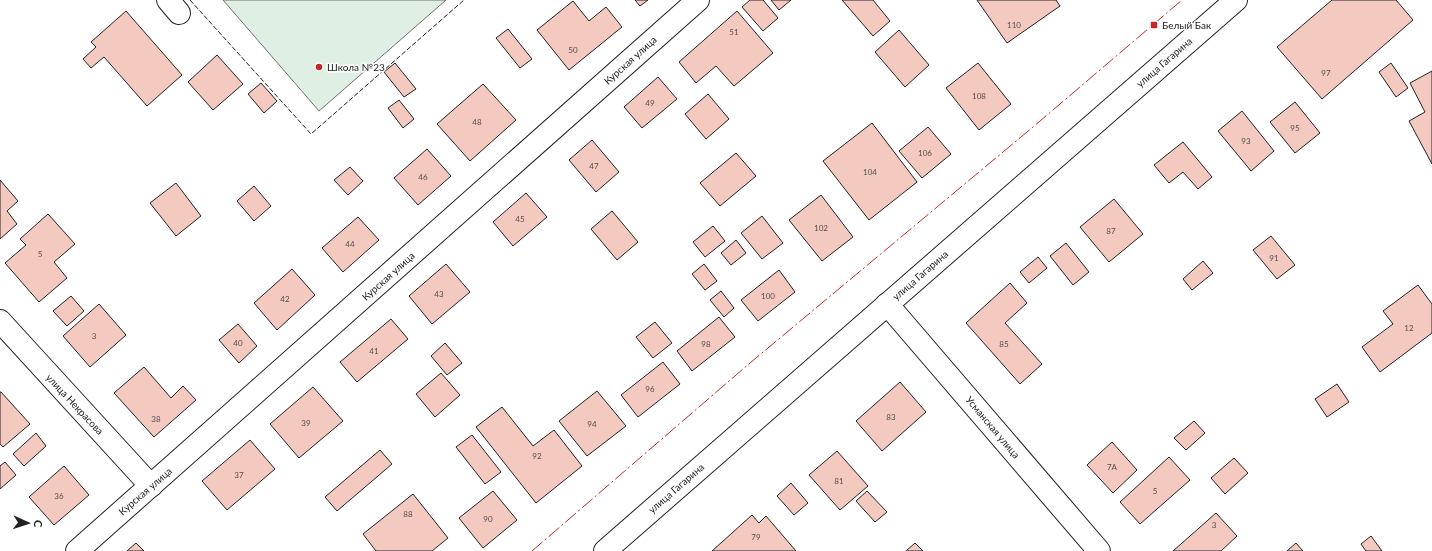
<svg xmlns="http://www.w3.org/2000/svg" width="1432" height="551" viewBox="0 0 1432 551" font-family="Lato,sans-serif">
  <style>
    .green { fill: #e0efe3; stroke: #6f6f6f }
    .building { fill: #f3c9c0; stroke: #222 }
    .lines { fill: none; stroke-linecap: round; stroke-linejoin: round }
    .minor-casing { stroke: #222; stroke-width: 24 }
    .primary-casing { stroke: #222; stroke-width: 24 }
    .minor { stroke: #fff; stroke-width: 22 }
    .primary { stroke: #fff; stroke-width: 22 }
    .fence { stroke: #222; stroke-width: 1; stroke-dasharray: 5 2; stroke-linecap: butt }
    .power { stroke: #c62828; stroke-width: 1; stroke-dasharray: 14 3 2 3; stroke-linecap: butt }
    .poi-dot { fill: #c62828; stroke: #fff; stroke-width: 1.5 }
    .labels { text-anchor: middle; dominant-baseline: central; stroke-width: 3; stroke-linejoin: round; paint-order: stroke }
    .number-label { font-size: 8px; fill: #564c4a }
    .poi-label { font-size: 10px; fill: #222; stroke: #fff; text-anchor: start }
    .street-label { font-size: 10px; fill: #222; stroke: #fff }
  </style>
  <rect width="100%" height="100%" fill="#fff"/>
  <path class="green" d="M223 0H446L319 111Z"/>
  <g class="building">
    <path d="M635 0H648L640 6Z"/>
    <path d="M750 0H763L778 18 763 31 742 7Z"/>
    <path d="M771 0H791L779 10Z"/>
    <path d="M842 0H873L890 21 873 36Z"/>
    <path d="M977 0H1056L1060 6 1007 43Z"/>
    <path d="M1332 0H1396L1413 20 1322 99 1277 47Z"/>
    <path d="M573 1 589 21 606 7 622 27 569 70 537 30Z"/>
    <path d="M126 11 182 75 147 106 104 57 91 68 83 59 96 47 91 42Z"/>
    <path d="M737 11 773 53 734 86 716 66 696 83 679 62Z"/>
    <path d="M508 29 532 59 520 68 496 38Z"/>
    <path d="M899 30 929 65 905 87 875 52Z"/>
    <path d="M217 55 243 84 213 110 188 82Z"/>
    <path d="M395 63 416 89 404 97 384 72Z"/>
    <path d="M978 63 1011 104 979 130 946 88Z"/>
    <path d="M1391 63 1408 88 1396 97 1379 72Z"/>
    <path d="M1432 71V164L1409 121 1425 112 1410 83Z"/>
    <path d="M658 77 677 99 642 128 624 107Z"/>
    <path d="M261 83 277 101 264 113 248 94Z"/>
    <path d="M483 84 516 120 470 161 437 124Z"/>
    <path d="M708 94 729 119 706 139 685 114Z"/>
    <path d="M399 100 414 119 403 128 388 108Z"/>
    <path d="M1295 102 1320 133 1295 153 1270 122Z"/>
    <path d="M1242 111 1274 151 1251 171 1218 131Z"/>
    <path d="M872 123 917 182 869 220 823 161Z"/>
    <path d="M928 127 951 154 922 178 899 151Z"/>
    <path d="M592 140 619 172 596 192 569 160Z"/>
    <path d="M1183 142 1212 177 1198 189 1183 172 1169 183 1154 165Z"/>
    <path d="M427 149 451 176 418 205 394 178Z"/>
    <path d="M736 153 756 176 720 206 700 183Z"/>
    <path d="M350 167 363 181 348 195 334 180Z"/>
    <path d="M0 180 18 201 7 211 17 224 0 239Z"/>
    <path d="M176 183 201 216 176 236 150 203Z"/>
    <path d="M254 186 271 206 254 221 237 201Z"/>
    <path d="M526 193 547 217 513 246 493 222Z"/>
    <path d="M821 195 853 237 822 261 789 220Z"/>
    <path d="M1114 199 1143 234 1109 262 1080 227Z"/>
    <path d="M612 211 638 242 617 260 591 229Z"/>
    <path d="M48 214 75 244 54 262 67 278 39 302 5 263 26 245 20 239Z"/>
    <path d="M762 216 783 243 762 259 741 233Z"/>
    <path d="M358 217 379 240 343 272 322 248Z"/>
    <path d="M713 226 725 241 705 257 693 242Z"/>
    <path d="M1271 236 1295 265 1277 279 1253 250Z"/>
    <path d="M736 240 746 253 731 265 721 253Z"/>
    <path d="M1066 243 1089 272 1073 285 1050 256Z"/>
    <path d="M1038 257 1047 268 1029 283 1020 272Z"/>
    <path d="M1203 261 1213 273 1192 290 1183 279Z"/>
    <path d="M446 264 470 292 432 324 409 296Z"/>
    <path d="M704 264 717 281 705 290 692 274Z"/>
    <path d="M292 269 315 295 277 330 254 303Z"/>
    <path d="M779 270 795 292 758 321 741 300Z"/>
    <path d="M1010 283 1027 303 1005 323 1042 364 1020 384 966 323Z"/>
    <path d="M1418 285 1432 304V333L1380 372 1362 347 1393 324 1383 311Z"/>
    <path d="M721 291 734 308 724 317 710 300Z"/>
    <path d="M71 296 84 311 67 326 53 311Z"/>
    <path d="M99 304 126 335 90 367 63 336Z"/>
    <path d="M719 317 735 337 692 371 677 351Z"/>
    <path d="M391 319 408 339 357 382 340 362Z"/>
    <path d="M655 322 672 343 653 358 636 337Z"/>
    <path d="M238 324 257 346 239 363 219 340Z"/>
    <path d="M445 343 462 363 447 375 431 356Z"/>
    <path d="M663 362 680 384 638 417 621 395Z"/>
    <path d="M144 367 171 398 183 386 196 400 154 437 114 393Z"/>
    <path d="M441 373 460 395 435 417 416 394Z"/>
    <path d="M900 382 926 412 882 451 856 421Z"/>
    <path d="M1337 384 1349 402 1327 417 1315 399Z"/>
    <path d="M313 387 343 421 299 458 270 424Z"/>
    <path d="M597 391 626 426 587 456 559 421Z"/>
    <path d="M0 392H1L30 424 3 447 0 444Z"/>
    <path d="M502 407 533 446 554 430 582 466 536 503 476 427Z"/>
    <path d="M1194 421 1205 433 1186 450 1174 438Z"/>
    <path d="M36 433 46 446 24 466 13 454Z"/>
    <path d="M472 435 501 472 485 484 456 447Z"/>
    <path d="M250 440 275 469 227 510 202 481Z"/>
    <path d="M1112 442 1137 470 1113 493 1087 465Z"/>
    <path d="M380 450 392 464 337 511 325 497Z"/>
    <path d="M837 451 868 486 840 510 809 475Z"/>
    <path d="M1169 457 1190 480 1140 524 1120 502Z"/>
    <path d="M1234 458 1248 473 1225 494 1211 478Z"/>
    <path d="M5 462 16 475 0 489V466Z"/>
    <path d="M64 466 89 495 54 525 29 497Z"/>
    <path d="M791 483 808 503 794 515 777 496Z"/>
    <path d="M493 491 517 520 483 548 459 518Z"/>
    <path d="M867 491 887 512 875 522 856 501Z"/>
    <path d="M413 494 448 538 432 551H376L363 534Z"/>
    <path d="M1216 513 1237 536 1221 551H1173Z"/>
    <path d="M752 515 759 523 766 516 796 551H712Z"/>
    <path d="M1371 536 1382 551H1366L1361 544Z"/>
    <path d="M136 543 144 551H127Z"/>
    <path d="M915 543 923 551H906Z"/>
    <path d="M1296 543 1303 551H1287Z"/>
  </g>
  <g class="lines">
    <defs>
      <g id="minor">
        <path d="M168 0 179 13"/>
        <path d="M887 304 1099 551"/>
        <path d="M0 321 151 486"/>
        <path d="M77 551 698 0"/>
      </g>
      <path id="primary" d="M605 551 1236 0"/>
    </defs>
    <use href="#minor" class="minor-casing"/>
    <use href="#primary" class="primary-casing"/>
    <use href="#minor" class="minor"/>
    <use href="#primary" class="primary"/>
    <path class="fence" d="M190 0 311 134 464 0"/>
    <path class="power" d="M532 551 750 363 1033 127 1182 0"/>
  </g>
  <g class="poi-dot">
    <rect x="1150" y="21" width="8" height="8" rx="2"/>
    <circle cx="319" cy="67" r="4"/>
  </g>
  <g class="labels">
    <g class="number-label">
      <text x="1014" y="25">110</text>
      <text x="734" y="32">51</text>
      <text x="573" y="50">50</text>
      <text x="1326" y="73">97</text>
      <text x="979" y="96">108</text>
      <text x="650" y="103">49</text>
      <text x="477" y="122">48</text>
      <text x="1295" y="128">95</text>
      <text x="1246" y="141">93</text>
      <text x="925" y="153">106</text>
      <text x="594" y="166">47</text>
      <text x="870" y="172">104</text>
      <text x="423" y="177">46</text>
      <text x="520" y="219">45</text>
      <text x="821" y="228">102</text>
      <text x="1111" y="231">87</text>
      <text x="350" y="244">44</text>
      <text x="40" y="254">5</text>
      <text x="1274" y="258">91</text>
      <text x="439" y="294">43</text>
      <text x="768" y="296">100</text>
      <text x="285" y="299">42</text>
      <text x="1409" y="328">12</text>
      <text x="94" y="336">3</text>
      <text x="238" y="343">40</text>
      <text x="706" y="344">98</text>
      <text x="1004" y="344">85</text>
      <text x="374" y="351">41</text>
      <text x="650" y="389">96</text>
      <text x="891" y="417">83</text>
      <text x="156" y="419">38</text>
      <text x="306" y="423">39</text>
      <text x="592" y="424">94</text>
      <text x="537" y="456">92</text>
      <text x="1112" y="467">7А</text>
      <text x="239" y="475">37</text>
      <text x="839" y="481">81</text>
      <text x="1155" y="491">5</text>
      <text x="59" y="496">36</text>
      <text x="408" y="514">88</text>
      <text x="488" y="519">90</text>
      <text x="1214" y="525">3</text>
      <text x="756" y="537">79</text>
    </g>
    <g class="poi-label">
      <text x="1162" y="25">Белый Бак</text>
      <text x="327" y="67">Школа №23</text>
    </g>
    <g class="street-label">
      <text transform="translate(630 60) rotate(-42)">Курская улица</text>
      <text transform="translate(1164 62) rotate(-41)">улица Гагарина</text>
      <text transform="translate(920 275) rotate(-41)">улица Гагарина</text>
      <text transform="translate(388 276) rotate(-42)">Курская улица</text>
      <text transform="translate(75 404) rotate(47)">улица Некрасова</text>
      <text transform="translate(993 427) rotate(50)">Усманская улица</text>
      <text transform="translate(676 488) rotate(-41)">улица Гагарина</text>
      <text transform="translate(145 491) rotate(-41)">Курская улица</text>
    </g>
  </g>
  <g transform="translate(28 523) rotate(93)" stroke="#ffffff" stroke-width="3" paint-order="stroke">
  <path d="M0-3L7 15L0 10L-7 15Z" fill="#222222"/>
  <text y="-6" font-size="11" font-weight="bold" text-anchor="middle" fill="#222222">С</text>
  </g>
</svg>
